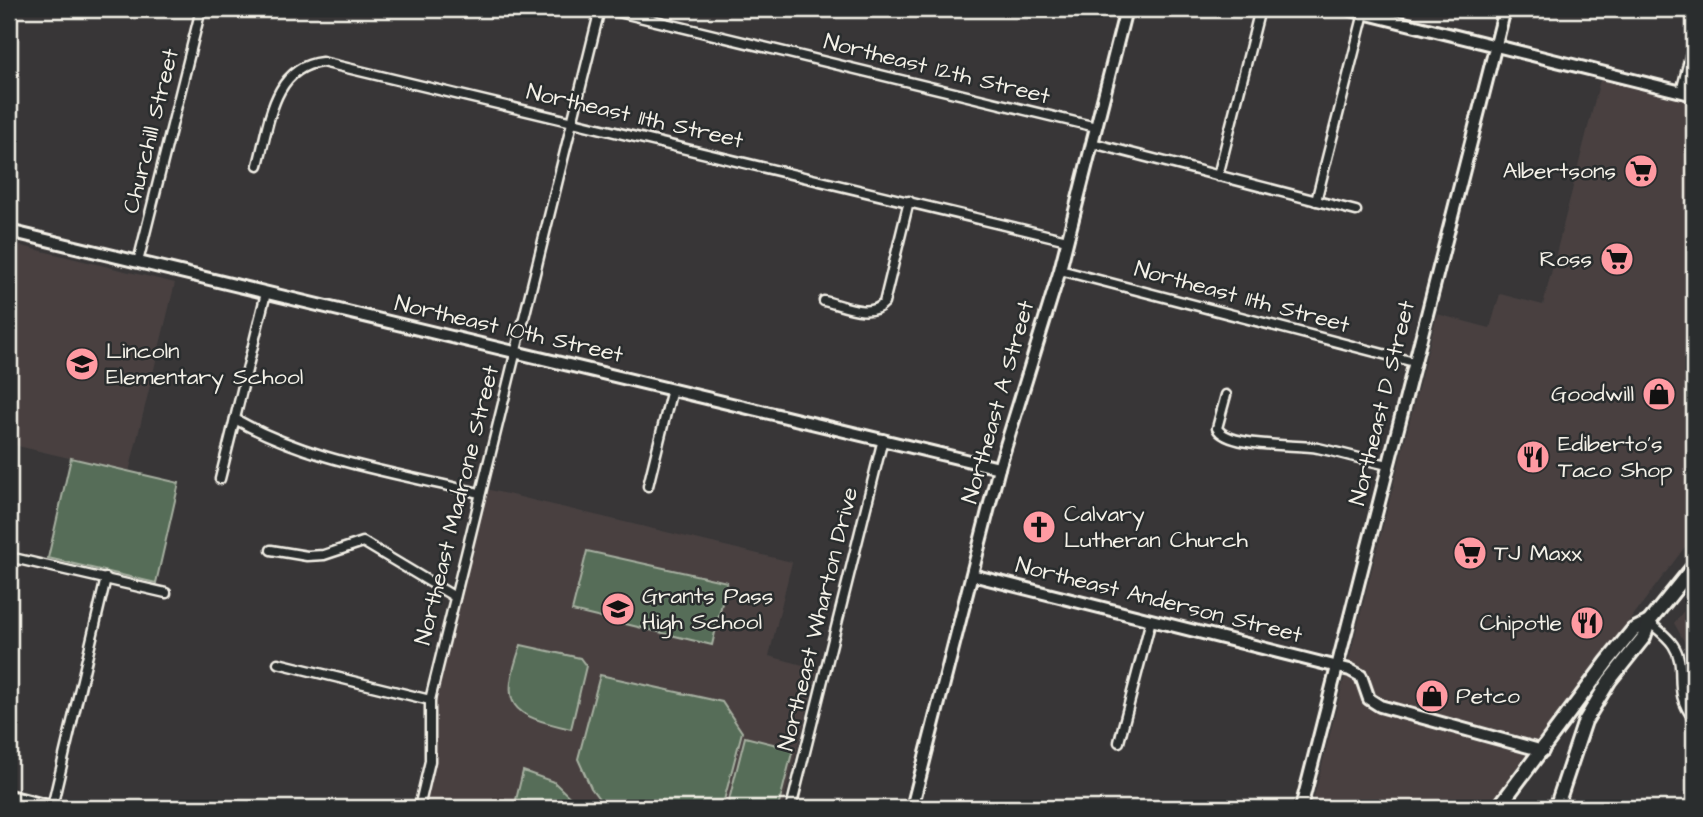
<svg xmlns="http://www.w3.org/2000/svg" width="1703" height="817" viewBox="0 0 1703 817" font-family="'Architects Daughter',sans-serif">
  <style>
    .built { fill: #484141 }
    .green { fill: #576d58; stroke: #a6afa0; stroke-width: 2 }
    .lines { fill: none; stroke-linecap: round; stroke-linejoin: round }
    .street-casing { stroke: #f4f1e8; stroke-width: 13 }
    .secondary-casing { stroke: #f4f1e8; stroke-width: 16 }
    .primary-casing { stroke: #f4f1e8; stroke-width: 18 }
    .street { stroke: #2a2d2e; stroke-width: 8 }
    .secondary { stroke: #2a2d2e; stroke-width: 10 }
    .primary { stroke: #2a2d2e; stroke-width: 12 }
    .labels { text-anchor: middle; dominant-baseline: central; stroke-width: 5; stroke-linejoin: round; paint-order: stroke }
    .street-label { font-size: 23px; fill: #f4f1e8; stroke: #2a2d2e }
    .poi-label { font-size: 23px; fill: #f4f1e8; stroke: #2a2d2e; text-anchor: start }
  </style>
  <rect width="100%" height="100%" fill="#383637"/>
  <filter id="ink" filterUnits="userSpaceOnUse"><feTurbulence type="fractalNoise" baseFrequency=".0143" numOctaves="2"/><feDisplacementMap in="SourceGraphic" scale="14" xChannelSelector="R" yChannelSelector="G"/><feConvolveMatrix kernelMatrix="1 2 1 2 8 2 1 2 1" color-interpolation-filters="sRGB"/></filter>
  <g filter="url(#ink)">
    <g class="built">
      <path d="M1601 76 1694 99V535L1488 808H1311L1437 314 1490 328 1500 294 1543 305Z"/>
      <path d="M9 243 175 283 129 472 9 444Z"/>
      <path d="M486 489 792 562 769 656 818 669 782 808H424L435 761V698Z"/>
      <path d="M1694 598V697L1690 688V652L1674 623Z"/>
    </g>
    <g class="green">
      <path d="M71 458 179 483 156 583 48 558Z"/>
      <path d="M587 551 727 582 712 645 572 611Z"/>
      <path d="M521 645 580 658 586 666 571 729C510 715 499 707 521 645Z"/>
      <path d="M600 675 722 702 742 732 722 808H606L591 788 578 759Z"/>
      <path d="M745 737 793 749 778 808H727Z"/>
      <path d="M523 771 554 782 581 808H514Z"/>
    </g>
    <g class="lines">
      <defs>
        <g id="street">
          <path d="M606 9 1096 127"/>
          <path d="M1681 92 1693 45"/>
          <path d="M1092 143 1356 211"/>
          <path d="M258 165C269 126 272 67 322 62L1067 240"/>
          <path d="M1218 176 1260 9"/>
          <path d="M1316 201 1364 13"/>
          <path d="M138 262 201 9"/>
          <path d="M1060 270 1414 362"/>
          <path d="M824 301C842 305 870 319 884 303L909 201"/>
          <path d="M1226 395 1217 428C1227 448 1297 444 1318 448 1341 453 1365 460 1388 465"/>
          <path d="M235 419C309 461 397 473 479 493"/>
          <path d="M220 479 266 293"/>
          <path d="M648 486 672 389"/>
          <path d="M271 550 307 556 324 555 363 542 455 597"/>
          <path d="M9 557 166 593"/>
          <path d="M1649 622C1657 629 1667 636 1673 645 1689 669 1670 690 1694 719"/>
          <path d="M278 663 430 700"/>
          <path d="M1119 742 1151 620"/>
          <path d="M52 807 106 578"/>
          <path d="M419 808 430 761V700L600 9"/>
          <path d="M791 808 883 439"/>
        </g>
        <g id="secondary">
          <path d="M1347 9 1694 95"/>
          <path d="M9 231 999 468"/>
          <path d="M972 575 1350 670 1361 676 1369 699 1380 706 1543 751"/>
          <path d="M9 796 56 808"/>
          <path d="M912 808 999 468 1060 270 1126 9"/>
          <path d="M1301 808 1505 9"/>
        </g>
        <g id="primary">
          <path d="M1498 808 1607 662 1633 630 1649 622"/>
          <path d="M1556 808 1585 721 1609 681 1644 637 1649 622 1694 566"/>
        </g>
      </defs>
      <use href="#street" class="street-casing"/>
      <use href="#secondary" class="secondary-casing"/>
      <use href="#primary" class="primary-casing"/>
      <use href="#street" class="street"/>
      <use href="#secondary" class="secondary"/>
      <use href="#primary" class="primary"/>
    </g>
  </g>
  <defs>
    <symbol id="supermarket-disc" viewBox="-11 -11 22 22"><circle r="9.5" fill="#ff9aa2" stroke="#2a2d2e"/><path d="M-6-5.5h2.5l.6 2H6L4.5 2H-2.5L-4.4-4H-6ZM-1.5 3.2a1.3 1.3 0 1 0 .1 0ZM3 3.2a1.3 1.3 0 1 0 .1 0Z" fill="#111"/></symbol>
    <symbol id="school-disc" viewBox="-11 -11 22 22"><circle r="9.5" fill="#ff9aa2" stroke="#2a2d2e"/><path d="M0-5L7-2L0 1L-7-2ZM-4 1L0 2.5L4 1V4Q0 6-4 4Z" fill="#111"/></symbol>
    <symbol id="shop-disc" viewBox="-11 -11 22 22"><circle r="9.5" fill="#ff9aa2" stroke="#2a2d2e"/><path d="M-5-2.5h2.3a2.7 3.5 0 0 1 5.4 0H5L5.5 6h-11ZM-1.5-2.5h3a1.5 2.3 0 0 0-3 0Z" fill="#111"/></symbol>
    <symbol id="restaurant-disc" viewBox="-11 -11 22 22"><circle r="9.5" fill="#ff9aa2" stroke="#2a2d2e"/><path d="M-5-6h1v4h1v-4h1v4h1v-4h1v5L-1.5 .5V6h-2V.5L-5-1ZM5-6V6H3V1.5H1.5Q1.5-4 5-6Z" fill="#111"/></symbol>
    <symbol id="church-disc" viewBox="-11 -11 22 22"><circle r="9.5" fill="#ff9aa2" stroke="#2a2d2e"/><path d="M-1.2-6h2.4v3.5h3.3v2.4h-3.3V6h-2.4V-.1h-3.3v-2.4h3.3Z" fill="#111"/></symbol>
  </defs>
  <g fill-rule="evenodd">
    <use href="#supermarket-disc" x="1622" y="152" width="38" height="38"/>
    <use href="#supermarket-disc" x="1598" y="240" width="38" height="38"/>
    <use href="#school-disc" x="63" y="345" width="38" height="38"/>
    <use href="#shop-disc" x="1640" y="375" width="38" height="38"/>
    <use href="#restaurant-disc" x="1514" y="438" width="38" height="38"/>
    <use href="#church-disc" x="1020" y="508" width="38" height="38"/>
    <use href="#supermarket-disc" x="1451" y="534" width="38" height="38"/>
    <use href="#school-disc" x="599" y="590" width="38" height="38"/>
    <use href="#restaurant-disc" x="1568" y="604" width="38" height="38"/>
    <use href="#shop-disc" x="1413" y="677" width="38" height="38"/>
  </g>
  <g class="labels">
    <g class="street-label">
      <text transform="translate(937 69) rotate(14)">Northeast 12th Street</text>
      <text transform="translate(635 116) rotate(13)">Northeast 11th Street</text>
      <text transform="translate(151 131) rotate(-76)">Churchill Street</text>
      <text transform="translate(1242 297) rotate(15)">Northeast 11th Street</text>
      <text transform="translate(509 329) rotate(13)">Northeast 10th Street</text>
      <text transform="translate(998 402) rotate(-74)">Northeast A Street</text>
      <text transform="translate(1382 403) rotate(-76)">Northeast D Street</text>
      <text transform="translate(457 505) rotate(-76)">Northeast Madrone Street</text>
      <text transform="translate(1159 600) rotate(14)">Northeast Anderson Street</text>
      <text transform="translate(818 619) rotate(-76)">Northeast Wharton Drive</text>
    </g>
    <g class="poi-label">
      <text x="1616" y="171" text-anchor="end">Albertsons</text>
      <text x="1592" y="259" text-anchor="end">Ross</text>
      <text x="106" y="351">Lincoln<tspan x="106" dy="26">Elementary School</tspan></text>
      <text x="1634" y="394" text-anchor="end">Goodwill</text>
      <text x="1558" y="444">Ediberto's<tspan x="1558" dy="26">Taco Shop</tspan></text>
      <text x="1064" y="514">Calvary<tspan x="1064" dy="26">Lutheran Church</tspan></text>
      <text x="1494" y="553">TJ Maxx</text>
      <text x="642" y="596">Grants Pass<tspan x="642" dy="26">High School</tspan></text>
      <text x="1562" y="623" text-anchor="end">Chipotle</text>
      <text x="1456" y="696">Petco</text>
    </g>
  </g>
  <rect width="1703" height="817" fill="none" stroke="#2a2d2e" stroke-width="35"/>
  <rect x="18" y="18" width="1668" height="782" fill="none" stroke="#f4f1e8" stroke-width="2.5" filter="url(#ink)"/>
</svg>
